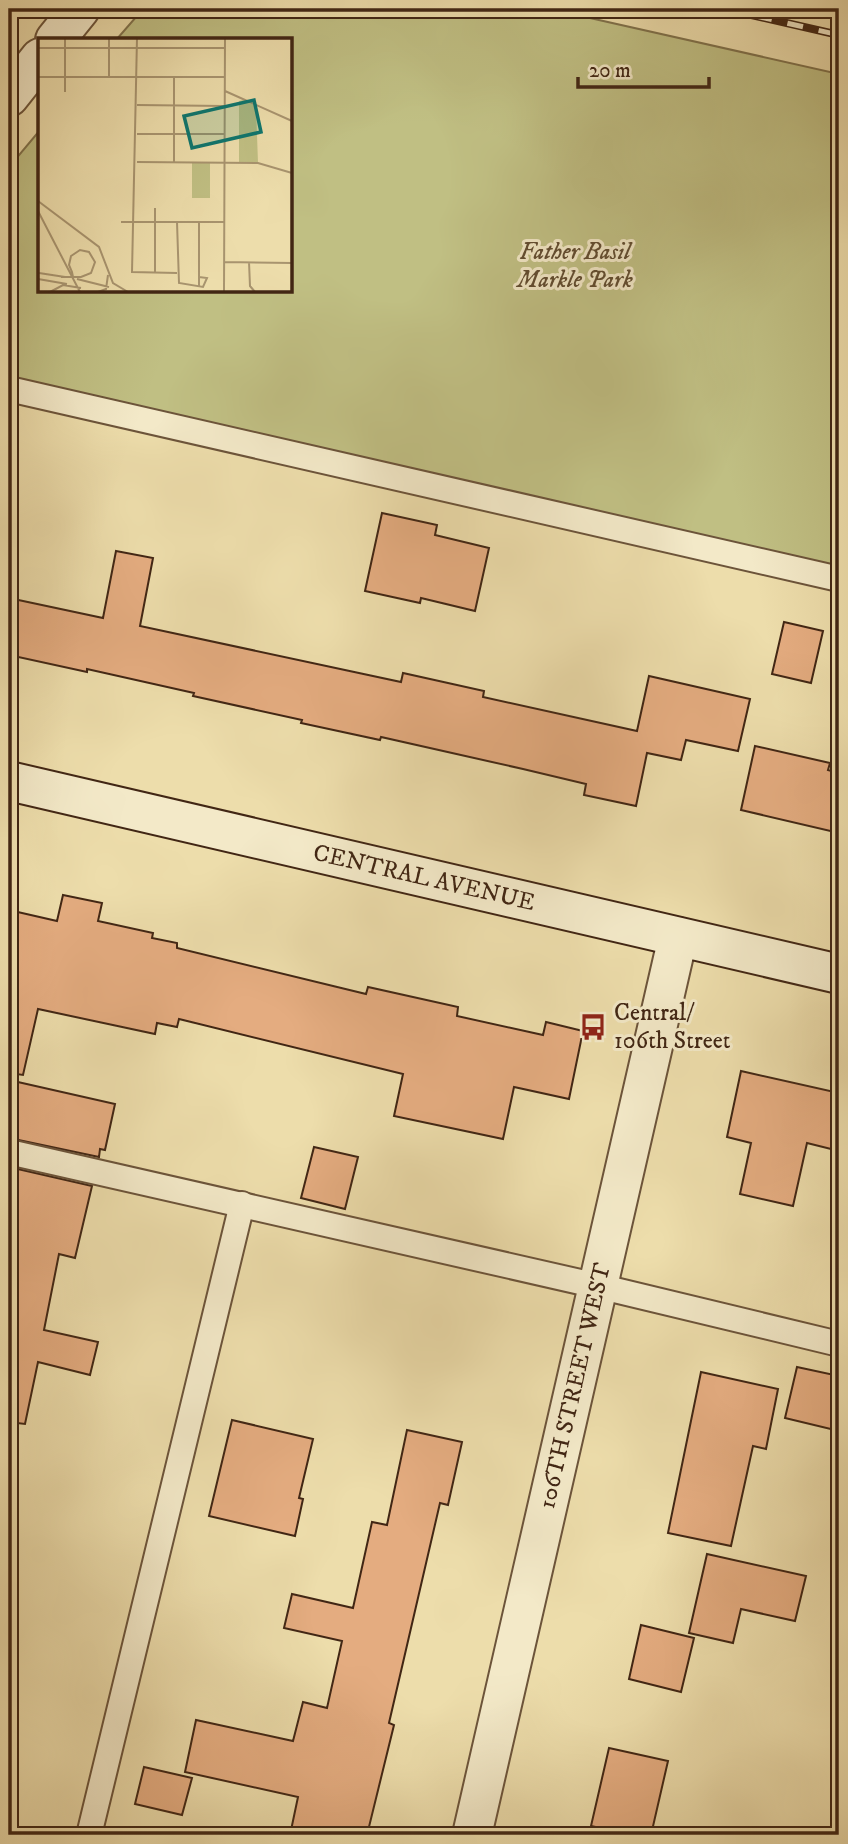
<svg xmlns="http://www.w3.org/2000/svg" width="848" height="1844" viewBox="0 0 848 1844" font-family="'IM FELL DW Pica',serif">
  <style>
    .green { fill: #c0bf83; stroke: #80724c; stroke-width: 2 }
    .building { fill: #e4ac80; stroke: #412614; stroke-width: 2 }
    .lines { fill: none; stroke-linecap: round; stroke-linejoin: round }
    .lane-casing { stroke: #6c543a; stroke-width: 28 }
    .street-casing { stroke: #6c543a; stroke-width: 42 }
    .secondary-casing { stroke: #412614; stroke-width: 42 }
    .lane { stroke: #f3e9c8; stroke-width: 24 }
    .street { stroke: #f3e9c8; stroke-width: 38 }
    .secondary { stroke: #f3e9c8; stroke-width: 38 }
    .rail-casing { stroke: #412614; stroke-width: 8 }
    .rail { stroke: #f3e9c8; stroke-width: 5; stroke-dasharray: 16; stroke-linecap: butt }
    .labels { text-anchor: middle; dominant-baseline: central; stroke-width: 6; stroke-linejoin: round; paint-order: stroke }
    .park-label { font-size: 24px; font-style: italic; fill: #614c30; stroke: #f3e9c8 }
    .street-label { font-size: 24px; fill: #412614; stroke: #f3e9c8 }
    .poi-label { font-size: 24px; fill: #412614; stroke: #f3e9c8; text-anchor: start }
    .inset-road { fill: none; stroke: #a8946f; stroke-width: 2 }
    .view { fill: #0f766e; fill-opacity: 0.15; stroke: #0f766e; stroke-width: 3.5 }
    .inset-edge { fill: none; stroke: #412614; stroke-width: 3.5 }
  </style>
  <rect width="100%" height="100%" fill="#edddab"/>
  <filter id="stains"><feTurbulence type="fractalNoise" baseFrequency=".00286" numOctaves="4"/><feColorMatrix values="0 0 0 0 .2 0 0 0 0 .09 0 0 0 0 .02 0 0 0 .5 -.17"/></filter>
  <radialGradient id="worn" r=".72"><stop offset=".6" stop-color="#630" stop-opacity="0"/><stop offset="1" stop-color="#630" stop-opacity=".3"/></radialGradient>
  <path class="green" d="M143 9H550L839 74V579L9 389V167L40 130V290H290V40H116Z"/>
  <g class="building">
    <path d="M382 513 437 525 435 535 489 548 475 611 421 598 420 603 365 591Z"/>
    <path d="M116 551 153 558 140 626 401 682 403 673 484 691 483 697 637 731 649 676 750 699 738 751 686 740 681 760 647 753 636 806 584 795 586 784 523 769 381 737 380 740 301 723 302 720 193 696 194 693 87 669V672L9 655V598L103 618Z"/>
    <path d="M784 622 823 631 811 683 772 674Z"/>
    <path d="M755 746 830 763 828 770 839 773V833L741 810Z"/>
    <path d="M63 895 102 903 98 921 153 933 152 938 177 943V948L366 994 368 987 458 1007 457 1016 543 1035 546 1022 583 1031 569 1099 514 1087 503 1139 394 1116 403 1074 179 1019 177 1027 157 1023 155 1034 38 1009 23 1075 9 1073V910L57 921Z"/>
    <path d="M741 1071 839 1093V1151L807 1143 793 1206 740 1194 751 1143 727 1137Z"/>
    <path d="M9 1080 115 1104 105 1150 100 1149 99 1157 9 1138Z"/>
    <path d="M314 1147 358 1157 345 1209 301 1198Z"/>
    <path d="M9 1167 92 1186 75 1258 59 1254 44 1330 98 1342 90 1375 38 1362 25 1424 9 1422Z"/>
    <path d="M797 1367 839 1376V1431L785 1418Z"/>
    <path d="M701 1372 778 1389 766 1449 753 1446 731 1546 668 1533Z"/>
    <path d="M232 1420 313 1439 299 1498 303 1499 295 1536 209 1516Z"/>
    <path d="M407 1430 462 1442 448 1505 440 1503 389 1723 394 1725 367 1835H290L298 1797 185 1772 196 1720 293 1741 303 1702 327 1708 342 1641 284 1628 292 1594 353 1608 372 1522 387 1525Z"/>
    <path d="M707 1554 806 1576 795 1621 741 1609 733 1643 689 1633Z"/>
    <path d="M641 1625 694 1638 681 1692 629 1679Z"/>
    <path d="M609 1748 668 1761 651 1835H632L591 1826Z"/>
    <path d="M144 1767 192 1778 182 1815 135 1804Z"/>
  </g>
  <g class="lines">
    <defs>
      <g id="lane">
        <path d="M9 389 839 579"/>
        <path d="M9 1152 598 1286 839 1344"/>
        <path d="M89 1835 242 1204"/>
      </g>
      <g id="street">
        <path d="M55 40 80 9"/>
        <path d="M9 97 40 58"/>
        <path d="M472 1835 678 937"/>
      </g>
      <path id="secondary" d="M9 781 839 974"/>
    </defs>
    <use href="#lane" class="lane-casing"/>
    <use href="#street" class="street-casing"/>
    <use href="#secondary" class="secondary-casing"/>
    <use href="#lane" class="lane"/>
    <use href="#street" class="street"/>
    <use href="#secondary" class="secondary"/>
    <defs>
      <path id="rail" d="M725 9 839 35"/>
    </defs>
    <use href="#rail" class="rail-casing"/>
    <use href="#rail" class="rail"/>
  </g>
  <defs>
    <symbol id="bus-bare" viewBox="-9 -9 18 18"><path d="M-5-6H5V4H4V6H2V4H-2V6H-4V4H-5ZM-3.5-4V0h7V-4ZM-3.5 1.2v1.5H-2V1.2ZM2 1.2v1.5H3.5V1.2Z" fill="#8f2418" stroke="#f3e9c8" stroke-width="2.5" paint-order="stroke"/></symbol>
  </defs>
  <g fill-rule="evenodd">
    <use href="#bus-bare" x="574" y="1008" width="38" height="38"/>
  </g>
  <g class="labels">
    <g class="park-label">
      <text x="575" y="252">Father Basil<tspan x="575" dy="28">Markle Park</tspan></text>
    </g>
    <g class="street-label">
      <text transform="translate(424 878) rotate(13)">CENTRAL AVENUE</text>
      <text transform="translate(575 1386) rotate(-77)">106TH STREET WEST</text>
    </g>
    <g class="poi-label">
      <text x="614" y="1013">Central/<tspan x="614" dy="28">106th Street</tspan></text>
    </g>
  </g>
  <g transform="translate(38 38)">
    <rect width="254" height="254" fill="#edddab"/>
    <path d="M205 62 218 68 220 125H201V63ZM154 124H172V160H154Z" fill="#c0bf83"/>
    <path class="inset-road" d="M99 0 94 234 139 235M0 10H187M0 39H187M71 39V0M136 39V124M187 53 254 83M27 54V0M99 67 186 68M99 96H186M99 124 220 125 254 135M0 163 61 209 75 245 90 254M0 173 42 254M83 184H187M139 184 141 245 165 249 169 240 161 239M161 184V250M187 224 254 225M211 224 212 248 217 254M1 235 27 239M117 235V170M23 239H43L53 235 57 224 51 214 42 212 33 218 31 227 34 234 35 239M0 241 29 246M39 241 71 249M12 254 25 247 43 250M60 254 68 251 70 237M186 254 187 0"/>
    <path class="view" d="M216 62 223 94 154 110 146 78Z"/>
    <rect width="254" height="254" class="inset-edge"/>
  </g>
  <rect width="848" height="1844" fill="none" stroke="#edddab" stroke-width="35"/>
  <rect x="10" y="10" width="827" height="1823" fill="none" stroke="#412614" stroke-width="3.5"/>
  <rect x="18" y="18" width="813" height="1809" fill="none" stroke="#412614" stroke-width="2"/>
  <path d="M578 77v10h131v-10" fill="none" stroke="#412614" stroke-width="3.5"/>
  <text x="589" y="77" font-size="21" fill="#412614" stroke="#f3e9c8" stroke-width="5" paint-order="stroke">20 m</text>
  <rect width="100%" height="100%" filter="url(#stains)"/>
  <rect width="100%" height="100%" fill="url(#worn)"/>
</svg>
